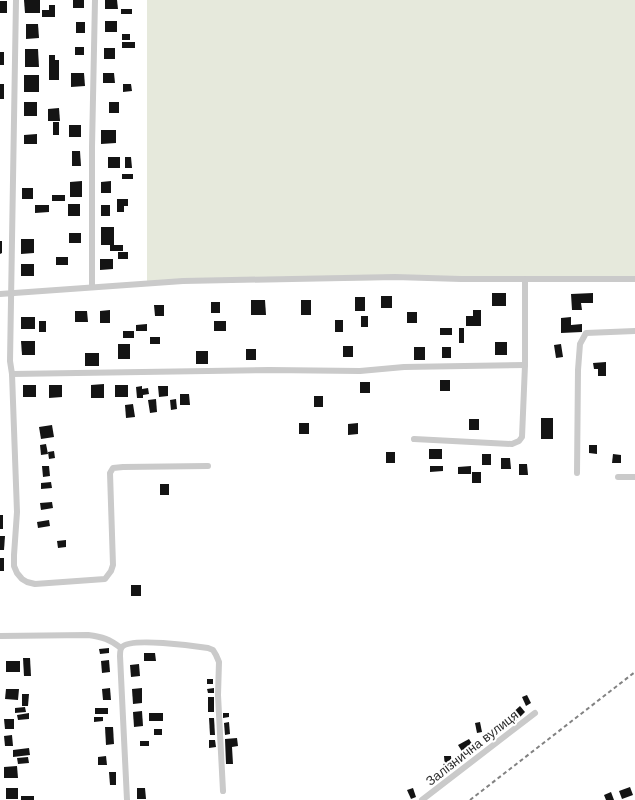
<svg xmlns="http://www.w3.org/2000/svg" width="635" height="800" viewBox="0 0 635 800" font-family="Helvetica,sans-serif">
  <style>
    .green { fill: #e6e9dc }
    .building { fill: #141414 }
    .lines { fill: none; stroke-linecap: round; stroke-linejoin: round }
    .minor { stroke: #cacaca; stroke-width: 6 }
    .rail { stroke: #828282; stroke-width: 2; stroke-dasharray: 4 3; stroke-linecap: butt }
    .labels { text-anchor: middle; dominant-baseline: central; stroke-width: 4; stroke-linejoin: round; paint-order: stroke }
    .street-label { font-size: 13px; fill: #2d2d2d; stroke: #fff }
  </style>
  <rect width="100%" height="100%" fill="#fff"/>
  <path class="green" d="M147 0H635V279H461L147 283Z"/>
  <g class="building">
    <path d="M24 0H40V13H25Z"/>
    <rect x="73" y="0" width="11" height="8"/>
    <path d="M105 0H117L118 9H105Z"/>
    <rect x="0" y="1" width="7" height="12"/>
    <path d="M49 5H55V17H42V10H49Z"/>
    <rect x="121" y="9" width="11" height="5"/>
    <rect x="105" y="21" width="12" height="11"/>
    <rect x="76" y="22" width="9" height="11"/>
    <path d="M26 24H38L39 38 26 39Z"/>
    <rect x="122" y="34" width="8" height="6"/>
    <rect x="122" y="42" width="13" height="6"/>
    <rect x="75" y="47" width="9" height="8"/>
    <rect x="104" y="48" width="11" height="11"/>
    <path d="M25 49H38L39 67H25Z"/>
    <rect x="0" y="52" width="4" height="13"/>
    <path d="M49 55H55V60H59V80H49Z"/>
    <path d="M71 73H84L85 86 71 87Z"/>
    <path d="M103 73H114L115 83H103Z"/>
    <rect x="24" y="75" width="15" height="17"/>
    <rect x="0" y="84" width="4" height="15"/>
    <path d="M123 84H131L132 91 123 92Z"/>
    <rect x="24" y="102" width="13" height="14"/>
    <rect x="109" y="102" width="10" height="11"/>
    <path d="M59 108 60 121H48V109Z"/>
    <rect x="53" y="122" width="6" height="13"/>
    <rect x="69" y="125" width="12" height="12"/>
    <path d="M101 130H116V143L101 144Z"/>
    <path d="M37 134V144H24V135Z"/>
    <path d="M72 151H80L81 166H72Z"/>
    <rect x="108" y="157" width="12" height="11"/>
    <path d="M125 157H131L132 168H125Z"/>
    <rect x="122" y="174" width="11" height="5"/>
    <path d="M82 181V197H70V182Z"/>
    <path d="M111 181V193H101V182Z"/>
    <rect x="22" y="188" width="11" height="11"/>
    <rect x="52" y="195" width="13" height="6"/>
    <path d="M117 199H128V206H124V212H117Z"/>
    <rect x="68" y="204" width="12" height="12"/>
    <path d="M35 205H49V212L35 213Z"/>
    <rect x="101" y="205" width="9" height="11"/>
    <path d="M101 227H114V245H123V251H110V245H101Z"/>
    <rect x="69" y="233" width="12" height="10"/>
    <path d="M21 239H34V253L21 254Z"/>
    <path d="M0 241H2V253L0 254Z"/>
    <rect x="118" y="252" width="10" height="7"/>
    <rect x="56" y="257" width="12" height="8"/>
    <path d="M100 259H113V269L100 270Z"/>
    <rect x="21" y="264" width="13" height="12"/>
    <rect x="492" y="293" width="14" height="13"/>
    <path d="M593 293V303H581L582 310H572L571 294Z"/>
    <rect x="381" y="296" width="11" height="12"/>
    <rect x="355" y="297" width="10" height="14"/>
    <path d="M251 300H265L266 315H251Z"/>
    <rect x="301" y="300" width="10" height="15"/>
    <rect x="211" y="302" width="9" height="11"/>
    <path d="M154 305H164V316H155Z"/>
    <path d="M110 310V323H100V311Z"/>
    <path d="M473 310H481V326H466V316H473Z"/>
    <path d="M75 311H87L88 322H75Z"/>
    <rect x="407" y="312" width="10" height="11"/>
    <rect x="361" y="316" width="7" height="11"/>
    <rect x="21" y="317" width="14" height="12"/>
    <path d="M571 317V325L582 324V332L561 333V318Z"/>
    <rect x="335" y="320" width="8" height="12"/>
    <rect x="39" y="321" width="7" height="11"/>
    <rect x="214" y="321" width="12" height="10"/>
    <path d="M147 324V331H136V325Z"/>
    <rect x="440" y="328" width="12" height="7"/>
    <rect x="459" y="328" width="5" height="15"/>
    <rect x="123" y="331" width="11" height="7"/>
    <rect x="150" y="337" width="10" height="7"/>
    <path d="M21 341H35V355H22Z"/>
    <rect x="495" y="342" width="12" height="13"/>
    <rect x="118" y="344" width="12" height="15"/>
    <path d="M561 344 563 357 556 358 554 345Z"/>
    <rect x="343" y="346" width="10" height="11"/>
    <rect x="414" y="347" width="11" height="13"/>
    <rect x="442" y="347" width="9" height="11"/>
    <rect x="246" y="349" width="10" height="11"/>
    <rect x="196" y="351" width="12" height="13"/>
    <rect x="85" y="353" width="14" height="13"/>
    <path d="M606 362V376H598V369H594L593 363Z"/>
    <rect x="440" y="380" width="10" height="11"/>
    <rect x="360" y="382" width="10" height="11"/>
    <path d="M104 384V398H91V385Z"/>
    <rect x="23" y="385" width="13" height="12"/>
    <path d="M49 385H62V397L49 398Z"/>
    <rect x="115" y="385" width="13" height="12"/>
    <path d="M142 386V389L148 388 149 394 143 395V398H137L136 387Z"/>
    <path d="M158 386H168V396L159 397Z"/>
    <path d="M180 394H189L190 405H180Z"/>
    <rect x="314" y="396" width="9" height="11"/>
    <path d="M156 399 157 412 150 413 148 400Z"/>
    <path d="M176 399 177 409 171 410 170 400Z"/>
    <path d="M133 404 135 417 126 418 125 405Z"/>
    <rect x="541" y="418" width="12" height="21"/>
    <rect x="469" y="419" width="10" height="11"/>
    <rect x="299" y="423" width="10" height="11"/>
    <path d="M358 423V434L348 435V424Z"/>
    <path d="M52 425 54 437 41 439 39 427Z"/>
    <path d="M46 444 48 454 41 455 40 445Z"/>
    <path d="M589 445H597V454L589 453Z"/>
    <rect x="429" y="449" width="13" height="10"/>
    <path d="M54 451 55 458 49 459 48 452Z"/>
    <rect x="386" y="452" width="9" height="11"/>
    <rect x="482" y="454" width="9" height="11"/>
    <path d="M613 454 621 455V463H612Z"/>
    <path d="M501 458H510L511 469H501Z"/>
    <path d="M519 464H527L528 475H519Z"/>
    <path d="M42 466H49L50 476 43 477Z"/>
    <path d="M430 466H443V471L430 472Z"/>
    <path d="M471 466V474H458V467Z"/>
    <rect x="472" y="472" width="9" height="11"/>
    <path d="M51 482 52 488 41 489V483Z"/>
    <rect x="160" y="484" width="9" height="11"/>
    <path d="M52 502 53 508 41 510 40 503Z"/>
    <rect x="0" y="515" width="3" height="14"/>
    <path d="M49 520 50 526 38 528 37 522Z"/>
    <path d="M0 536H5L4 550H0Z"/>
    <path d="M66 540V547L58 548 57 541Z"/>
    <rect x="0" y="558" width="4" height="13"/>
    <rect x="131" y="585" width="10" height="11"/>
    <path d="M109 648V653L100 654 99 649Z"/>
    <path d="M144 653H155L156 661H144Z"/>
    <path d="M23 658H30L31 676H24Z"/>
    <path d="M109 660 110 672 102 673 101 661Z"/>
    <rect x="6" y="661" width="14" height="11"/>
    <path d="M139 664 140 676 131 677 130 665Z"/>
    <rect x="207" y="679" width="6" height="5"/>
    <path d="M110 688 111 700H103L102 689Z"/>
    <path d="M142 688V703L133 704 132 689Z"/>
    <path d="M214 688V693H208L207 689Z"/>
    <path d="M6 689H19L18 700 5 699Z"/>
    <path d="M22 694H29L28 706H22Z"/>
    <path d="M527 695 531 703 526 706 522 697Z"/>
    <rect x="208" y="697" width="6" height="15"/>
    <path d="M520 706 525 712 515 722 510 715Z"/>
    <path d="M25 707 26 712 15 713V708Z"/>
    <rect x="95" y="708" width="13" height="6"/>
    <path d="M142 711 143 726 134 727 133 712Z"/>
    <path d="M29 713V719L18 720 17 715Z"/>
    <rect x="149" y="713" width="14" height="8"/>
    <path d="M223 713H229V717L223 718Z"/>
    <path d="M94 717H103V721L94 722Z"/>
    <path d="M209 718H214L215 735H210Z"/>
    <path d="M4 719H14V729H5Z"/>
    <path d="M229 722 230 734 225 735 224 723Z"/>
    <path d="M480 722 482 732 477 733 475 723Z"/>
    <path d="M105 727H113L114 744 106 745Z"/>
    <rect x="154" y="729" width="8" height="6"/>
    <path d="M12 735 13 746H5L4 736Z"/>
    <path d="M237 738 238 746 232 747 233 764H226L225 739Z"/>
    <path d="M469 739 474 747 463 753 458 745Z"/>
    <path d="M209 740H215L216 747 209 748Z"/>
    <rect x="140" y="741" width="9" height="5"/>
    <path d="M29 748 30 755 13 757V750Z"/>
    <path d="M106 756 107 765H98V757Z"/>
    <path d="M444 756H451L452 767 445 768Z"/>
    <path d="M28 757 29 763 18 764 17 758Z"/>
    <path d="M17 766 18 778H4V767Z"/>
    <path d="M109 772H116V785H110Z"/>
    <path d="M630 787 633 795 622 799 619 791Z"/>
    <rect x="6" y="788" width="12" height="11"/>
    <path d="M137 788H145L146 799H137Z"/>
    <path d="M413 788 416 797 411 799 407 790Z"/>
    <path d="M611 792 614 800H606L604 795Z"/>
    <rect x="21" y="796" width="13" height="4"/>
  </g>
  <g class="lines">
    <g class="minor">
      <path d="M16 0 10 361 12 374 17 512 14 555V566L17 573 22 579 27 582 35 584 105 579 111 571 113 565 110 473 113 468 123 467 208 466"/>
      <path d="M92 287V147L95 0"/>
      <path d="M0 294 183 281 395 277 461 279H635"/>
      <path d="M12 374 269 370 360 371 404 367 525 365"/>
      <path d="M414 439 512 444 519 441 522 437 525 365V279"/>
      <path d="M577 473 578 370 580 344 586 333 635 331"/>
      <path d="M618 477H635"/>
      <path d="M0 636 88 635C103 637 109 639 121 648"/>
      <path d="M127 800 120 656C120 653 120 649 122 647 130 637 195 646 208 648L213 650 216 655 219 662 218 695 223 791"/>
      <path d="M422 800 535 713"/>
    </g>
    <path class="rail" d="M470 800 635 672"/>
  </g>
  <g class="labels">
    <g class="street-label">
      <text transform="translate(472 748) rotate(-38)">Залізнична вулиця</text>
    </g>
  </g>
</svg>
